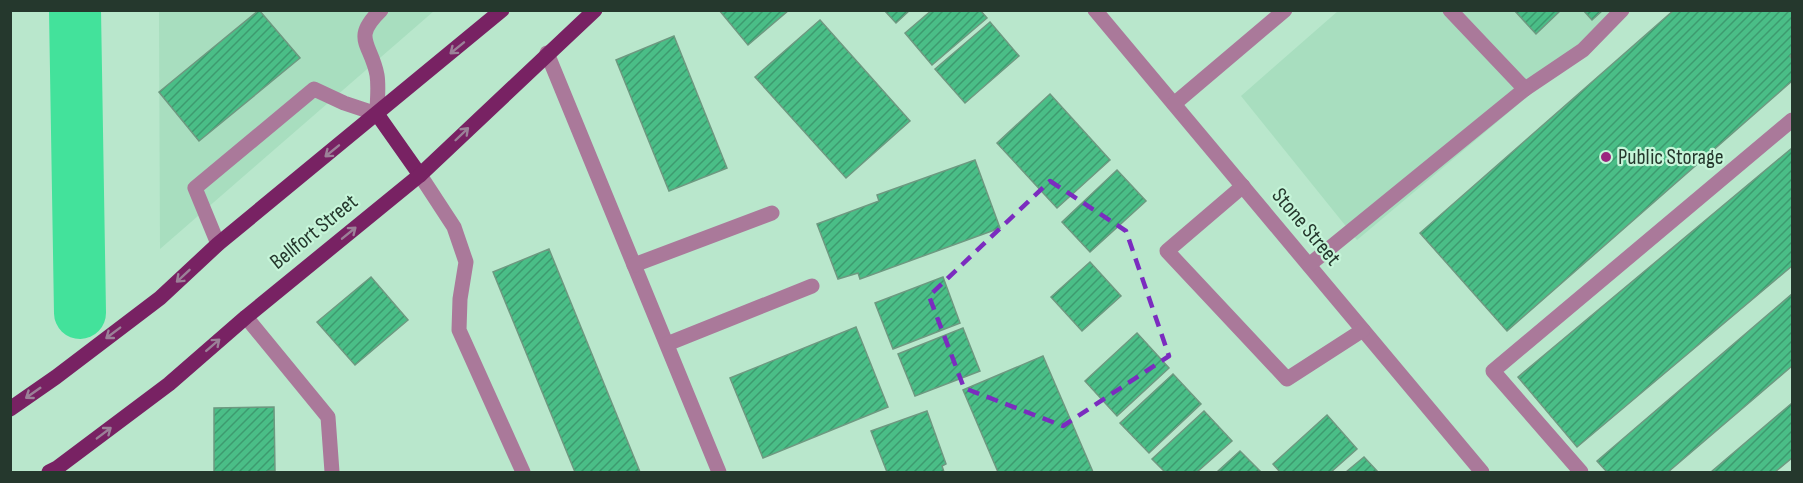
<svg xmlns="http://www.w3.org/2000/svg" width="1803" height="483" viewBox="0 0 1803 483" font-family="'Sofia Sans Condensed',sans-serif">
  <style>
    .built { fill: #a8debf }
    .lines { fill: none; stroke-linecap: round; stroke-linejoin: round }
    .river { stroke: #43e29b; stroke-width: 52 }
    .building { fill: url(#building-hatch); stroke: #6d9980; stroke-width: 1.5 }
    .minor { stroke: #aa799a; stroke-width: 15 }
    .major { stroke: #782263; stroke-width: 15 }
    .oneway { stroke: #9b8198 }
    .marked { fill: none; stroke: #7b2cbf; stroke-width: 4.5; stroke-dasharray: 12 8; stroke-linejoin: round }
    .poi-dot { fill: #9b257f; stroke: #c6f5d9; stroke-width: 2 }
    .labels { text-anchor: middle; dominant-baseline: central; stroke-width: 4.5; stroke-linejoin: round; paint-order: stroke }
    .poi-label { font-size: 22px; fill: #25382d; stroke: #c6f5d9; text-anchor: start }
    .street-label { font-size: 22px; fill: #25382d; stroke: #c6f5d9 }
  </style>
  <defs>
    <pattern id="building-hatch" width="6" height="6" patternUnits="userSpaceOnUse" patternTransform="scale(1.5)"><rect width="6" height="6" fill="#4abe87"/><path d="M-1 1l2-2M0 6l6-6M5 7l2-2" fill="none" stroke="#3d9b6f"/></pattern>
  </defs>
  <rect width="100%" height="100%" fill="#b9e7cc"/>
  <g class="built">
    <path d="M159 10 434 11 160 249Z"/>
    <path d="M1338 11H1629L1357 240 1241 96Z"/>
  </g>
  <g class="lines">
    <path class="river" d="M75 10 80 313"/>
  </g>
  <g class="building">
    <path d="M259 10 300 58 199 141 159 92Z"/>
    <path d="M719 10H789L748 45Z"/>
    <path d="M884 10H910L896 23Z"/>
    <path d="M932 10H980L987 18 932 65 905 33Z"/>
    <path d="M1514 10H1561L1536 34Z"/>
    <path d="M1583 10H1603L1592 20Z"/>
    <path d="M1674 10H1792V54L1790 56 1792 59V81L1507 331 1420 233Z"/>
    <path d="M820 20 910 121 846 178 755 77Z"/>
    <path d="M990 22 1019 56 965 103 935 69Z"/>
    <path d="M674 36 727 168 669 191 616 60Z"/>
    <path d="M1050 94 1110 160 1057 208 997 143Z"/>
    <path d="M1792 148V266L1577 447 1518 377Z"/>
    <path d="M975 160 1000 228 860 279 858 273 838 279 817 224 879 201 877 195Z"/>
    <path d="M1117 170 1146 201 1090 252 1062 222Z"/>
    <path d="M549 249 640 472H575L493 272Z"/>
    <path d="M1090 262 1121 296 1082 331 1051 297Z"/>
    <path d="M371 277 408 320 355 365 317 322Z"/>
    <path d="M943 277 960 323 893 349 875 303Z"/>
    <path d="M1792 294V366L1668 472H1607L1597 461Z"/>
    <path d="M856 327 888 407 763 458 730 378Z"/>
    <path d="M963 328 980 371 915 396 898 354Z"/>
    <path d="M1137 333 1169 368 1117 416 1085 381Z"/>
    <path d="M1043 356 1093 472H998L963 390Z"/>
    <path d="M1173 374 1201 404 1149 453 1120 423Z"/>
    <path d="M1792 403V458L1775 472H1711Z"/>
    <path d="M274 407 275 471H268V472H214V408Z"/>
    <path d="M927 411 946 464 942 466 944 472H887L871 431Z"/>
    <path d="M1204 411 1232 441 1197 472H1165L1152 459Z"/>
    <path d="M1327 415 1357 449 1331 472H1280L1273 464Z"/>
    <path d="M1240 451 1261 472H1217Z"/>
    <path d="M1364 457 1378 472H1346Z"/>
  </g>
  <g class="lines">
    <g class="minor">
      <path d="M1095 10 1482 472"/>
      <path d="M547 53 719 472"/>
      <path d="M1525 89 1583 50 1622 10"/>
      <path d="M1174 104 1285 10"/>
      <path d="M420 175 454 227 466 262 460 299 459 330 523 472"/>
      <path d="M1243 186 1167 251 1287 379 1363 330"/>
      <path d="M218 244 195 188 314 89 344 103 377 114C377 101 379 87 377 75 371 43 351 39 381 10"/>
      <path d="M634 265 772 213"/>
      <path d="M1309 265 1525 89 1450 10"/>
      <path d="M246 317 328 417 332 472"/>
      <path d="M667 344 812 286"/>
      <path d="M1581 472 1493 371 1792 120"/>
    </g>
    <g class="major">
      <path d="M377 114 420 175"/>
      <path d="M10 409 56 377 160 298 218 244 502 10"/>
      <path d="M49 472 57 468 169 384 246 317 420 175 595 10"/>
    </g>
  </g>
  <defs><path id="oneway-shaft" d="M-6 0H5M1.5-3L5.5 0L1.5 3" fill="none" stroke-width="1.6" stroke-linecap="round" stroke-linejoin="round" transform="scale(1.5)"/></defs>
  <g class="oneway">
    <use href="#oneway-shaft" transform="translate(457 48) rotate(141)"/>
    <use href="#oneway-shaft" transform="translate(462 134) rotate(-44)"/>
    <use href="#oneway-shaft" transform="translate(332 151) rotate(141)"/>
    <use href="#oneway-shaft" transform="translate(349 233) rotate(-39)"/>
    <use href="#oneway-shaft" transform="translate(183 276) rotate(137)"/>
    <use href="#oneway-shaft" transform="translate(113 333) rotate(143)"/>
    <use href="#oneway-shaft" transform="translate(213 345) rotate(-41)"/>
    <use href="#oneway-shaft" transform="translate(33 393) rotate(145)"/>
    <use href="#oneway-shaft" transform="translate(104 433) rotate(-37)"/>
  </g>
  <path class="marked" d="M1050 181 1126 231 1169 356 1063 426 964 388 929 296Z"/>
  <circle class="poi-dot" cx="1606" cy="157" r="6"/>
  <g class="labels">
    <g class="poi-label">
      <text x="1618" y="157">Public Storage</text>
    </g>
    <g class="street-label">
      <text transform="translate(1306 227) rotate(50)">Stone Street</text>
      <text transform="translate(314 232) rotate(-39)">Bellfort Street</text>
    </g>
  </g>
  <rect width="1803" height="483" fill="none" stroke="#25382d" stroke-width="24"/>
</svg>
